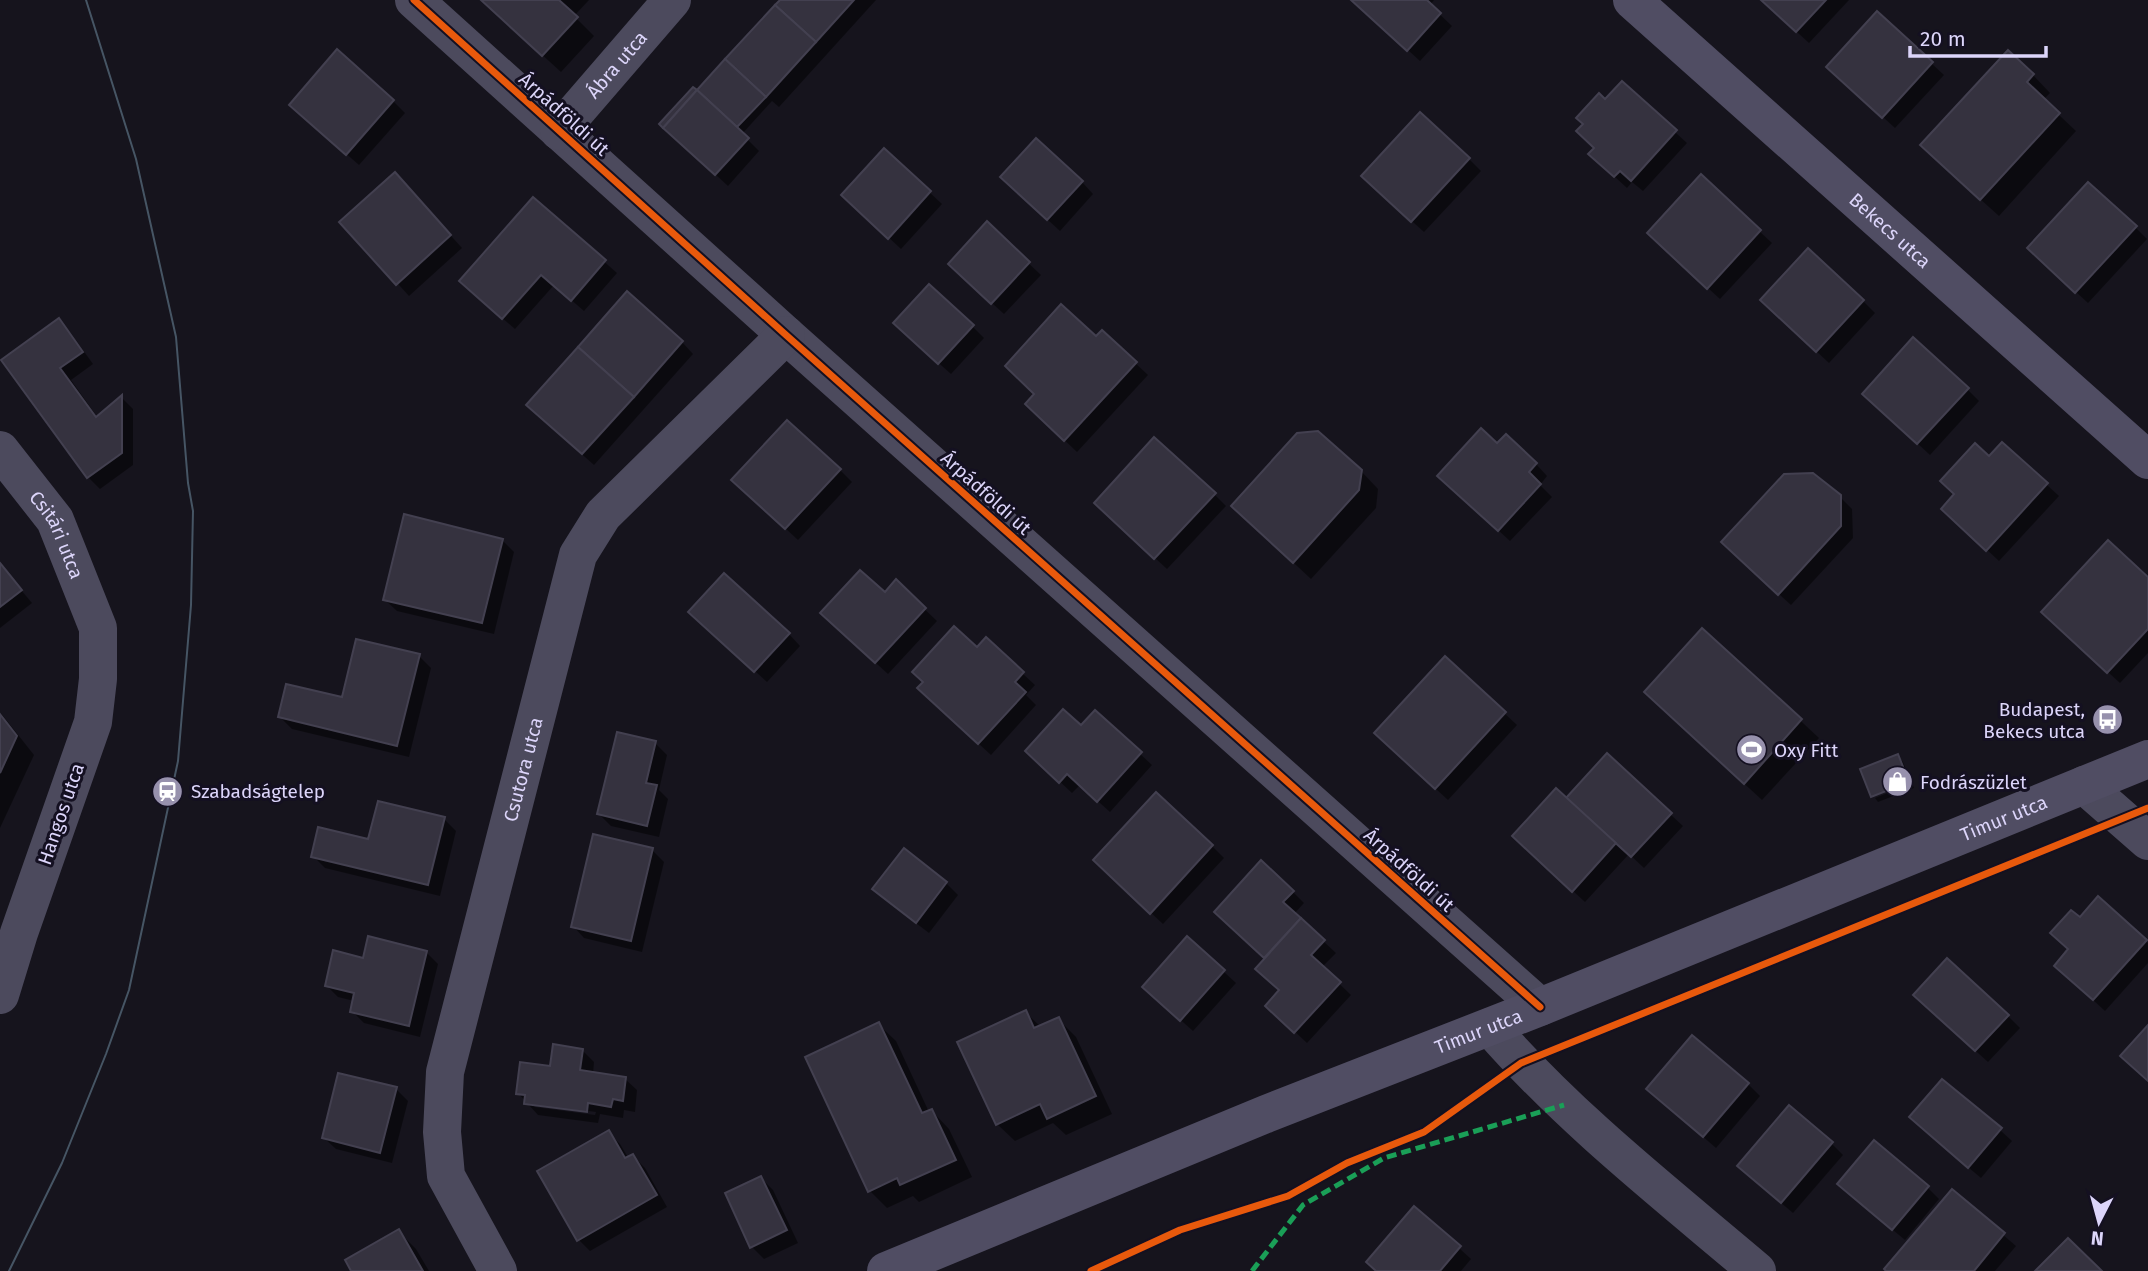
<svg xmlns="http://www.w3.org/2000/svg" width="2148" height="1271" viewBox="0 0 2148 1271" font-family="'Fira Sans',sans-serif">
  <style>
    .shadow { fill: #0007; fill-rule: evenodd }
    .building { fill: #35323f; stroke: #434050; stroke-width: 2 }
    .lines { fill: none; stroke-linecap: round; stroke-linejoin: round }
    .street { stroke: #4c4a5d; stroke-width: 38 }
    .secondary { stroke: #504d63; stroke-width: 38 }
    .tram { stroke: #465564; stroke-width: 2 }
    .quiet { stroke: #1a9f57; stroke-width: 5; stroke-dasharray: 10 5; stroke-linecap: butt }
    .cycleway-casing { stroke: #141021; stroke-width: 11 }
    .cycleway { stroke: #e8590c; stroke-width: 7 }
    .labels { text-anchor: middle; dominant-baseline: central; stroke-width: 6; stroke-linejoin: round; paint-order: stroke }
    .street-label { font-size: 19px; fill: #dcd5fa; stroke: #141021 }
    .poi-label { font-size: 19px; fill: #dcd5fa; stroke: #141021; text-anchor: start }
  </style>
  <rect width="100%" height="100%" fill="#16141d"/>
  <g class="shadow">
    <path d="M482 0H589L574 16 594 36 561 72Z"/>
    <path d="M782 0H876L779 107 772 101 742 134 759 151 728 186 677 139 702 97Z"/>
    <path d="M1353 0H1434L1430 5 1452 26 1420 61Z"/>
    <path d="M1762 0H1849L1809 43Z"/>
    <path d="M1878 14 1944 75 1895 128 1840 78Z"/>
    <path d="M2033 75 2050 93 2043 100 2076 131 1999 216 1940 163Z"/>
    <path d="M1622 84 1687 143 1643 191 1632 182 1627 188 1603 166 1596 148Z"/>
    <path d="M393 101 405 113 359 165 303 116Z"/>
    <path d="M884 150 942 204 901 249 855 206Z"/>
    <path d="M1469 159 1481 171 1424 232 1375 188Z"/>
    <path d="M1701 177 1772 243 1720 299 1661 245Z"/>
    <path d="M1082 182 1093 194 1060 231 1014 189Z"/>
    <path d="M406 186 462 248 409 296 342 222Z"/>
    <path d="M533 199 617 273 584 311 554 285 515 329 473 293Z"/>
    <path d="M987 224 1041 275 1004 314 962 276Z"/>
    <path d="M2135 227 2147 239 2088 303 2041 260Z"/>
    <path d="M1863 301 1875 313 1829 363 1774 312Z"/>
    <path d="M58 320 70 332 93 364 71 380 98 418 122 398 133 409V465L100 489 88 477 3 360Z"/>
    <path d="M972 326 984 338 951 374 907 335Z"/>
    <path d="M1102 332 1148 375 1077 452 1039 416Z"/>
    <path d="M682 342 693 354 594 465 540 417Z"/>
    <path d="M1967 389 1979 401 1930 455 1876 405Z"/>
    <path d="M2002 444 2059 496 1999 561 1955 520 1990 458Z"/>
    <path d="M1497 445 1536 464 1547 476 1540 485 1552 497 1510 541 1451 487Z"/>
    <path d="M840 470 852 482 798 540 746 492Z"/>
    <path d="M1361 471 1378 489 1376 508 1311 579 1251 523Z"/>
    <path d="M1214 494 1226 506 1167 569 1108 515Z"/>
    <path d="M1840 497 1852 509 1853 538 1791 605 1735 554Z"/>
    <path d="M502 540 514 552 494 634 397 611 385 600Z"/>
    <path d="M0 565 32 603 0 628Z"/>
    <path d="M2148 579V653L2120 683 2055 624Z"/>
    <path d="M896 582 937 621 888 674 834 625 885 595Z"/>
    <path d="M702 623 789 634 800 646 767 682Z"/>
    <path d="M1703 630 1819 738 1762 800 1663 709Z"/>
    <path d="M986 640 1035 685 1026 695 1036 705 991 755 931 700Z"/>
    <path d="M419 656 431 668 409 757 292 729 280 717 344 699Z"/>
    <path d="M1445 658 1517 725 1448 800 1388 745Z"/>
    <path d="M0 712 34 755 0 828Z"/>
    <path d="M1095 712 1152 765 1110 812 1080 785 1072 793 1039 762 1081 728Z"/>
    <path d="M655 743 667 755 659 790 668 799 659 837 611 826 599 814Z"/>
    <path d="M1607 756 1683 826 1644 868 1629 854 1585 902 1526 848Z"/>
    <path d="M1898 756 1903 762 1910 779 1873 794V796L1863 770Z"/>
    <path d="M1912 783 1914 788 1878 802 1875 798Z"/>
    <path d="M444 819 456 831 440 896 325 868 313 856Z"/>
    <path d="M1212 846 1224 858 1163 924 1107 872Z"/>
    <path d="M652 850 664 862 642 952 584 938 573 926Z"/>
    <path d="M946 883 958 895 929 933 887 901 875 889Z"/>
    <path d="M1293 892 1304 903 1294 914 1336 953 1322 967 1351 995 1307 1043 1279 1017 1280 991 1266 959 1228 924Z"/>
    <path d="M2098 899 2148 943V963L2105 1011 2068 977 2070 950 2080 920Z"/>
    <path d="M1187 938 1236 983 1193 1031 1156 998Z"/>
    <path d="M426 952 438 964 420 1037 364 1023 352 1011 354 1001 338 997 326 985 364 960Z"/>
    <path d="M1927 1007 2008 1016 2020 1028 1988 1062Z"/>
    <path d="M1025 1012 1041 1027 1058 1019 1076 1037 1112 1114 1066 1135 1053 1123 1015 1141 997 1124Z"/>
    <path d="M878 1024 896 1041 929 1112 932 1111 949 1129 972 1177 919 1202 913 1196 887 1208 870 1191Z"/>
    <path d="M582 1050 594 1062 593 1074 625 1079 637 1090 635 1112 624 1110 623 1118 600 1114 598 1123 538 1115 518 1093 551 1068ZM531 1103 596 1112 595 1115 535 1107Z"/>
    <path d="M1748 1084 1760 1096 1716 1148 1648 1089Z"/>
    <path d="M396 1089 408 1101 392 1163 336 1149 324 1138Z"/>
    <path d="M1923 1129 2000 1130 2012 1141 1981 1178Z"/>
    <path d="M608 1132 620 1144 629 1159 633 1156 645 1168 667 1207 590 1251 578 1239Z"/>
    <path d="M1831 1143 1843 1155 1793 1213 1752 1178Z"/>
    <path d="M761 1178 773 1190 798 1243 764 1259 752 1247Z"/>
    <path d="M1928 1188 1939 1199 1905 1240 1852 1196Z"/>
    <path d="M1952 1191 2016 1246 1995 1271H1888Z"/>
    <path d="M399 1232 416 1249 429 1271H353Z"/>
    <path d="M1459 1248 1471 1259 1461 1271H1377Z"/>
  </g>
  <g class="building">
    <path d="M481 0H559L578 17 542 56Z"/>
    <path d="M780 0H854L816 42 775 5Z"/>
    <path d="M1351 0H1427L1441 13 1407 51Z"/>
    <path d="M1761 0H1826L1796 32Z"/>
    <path d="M775 5 816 42 766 97 725 59Z"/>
    <path d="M1877 11 1933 62 1882 118 1826 67Z"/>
    <path d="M337 49 394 100 346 155 289 105Z"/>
    <path d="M2008 50 2034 74 2027 82 2060 113 1980 200 1920 145Z"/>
    <path d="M725 59 766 97 737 127 697 90Z"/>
    <path d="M1622 81 1677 130 1631 181 1620 171 1614 177 1588 154 1594 148 1576 131 1583 124 1576 118 1599 93 1605 99Z"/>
    <path d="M693 87 697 90 663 128 659 124Z"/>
    <path d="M697 90 749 138 715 175 663 128Z"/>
    <path d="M1420 112 1470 158 1411 222 1361 176Z"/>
    <path d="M1036 138 1083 181 1047 220 1000 177Z"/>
    <path d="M884 148 931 191 888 239 841 195Z"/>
    <path d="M395 172 451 235 396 285 339 222Z"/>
    <path d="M1701 174 1761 230 1707 289 1647 233Z"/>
    <path d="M2088 182 2137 226 2075 293 2027 248Z"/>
    <path d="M533 197 606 260 571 301 541 275 502 319 459 281Z"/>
    <path d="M987 221 1030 262 991 304 948 264Z"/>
    <path d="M1808 248 1864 300 1816 352 1760 300Z"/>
    <path d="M929 284 974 325 938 364 893 323Z"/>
    <path d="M627 291 683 341 634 397 578 347Z"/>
    <path d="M1061 304 1096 336 1102 330 1137 362 1064 441 1025 404 1034 394 1005 366Z"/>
    <path d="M59 318 83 352 60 368 96 417 122 395V453L87 478 1 360Z"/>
    <path d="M1913 337 1969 388 1917 444 1862 394Z"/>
    <path d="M578 347 634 397 582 454 526 405Z"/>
    <path d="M787 420 841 469 785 529 731 480Z"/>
    <path d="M1481 428 1497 443 1506 434 1537 463 1529 472 1541 484 1498 531 1437 476Z"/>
    <path d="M1318 431 1362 470 1359 490 1293 563 1231 506 1297 433Z"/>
    <path d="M1154 437 1216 493 1154 559 1094 503Z"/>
    <path d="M2002 442 2048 483 1986 551 1941 509 1954 494 1940 481 1975 443 1989 456Z"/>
    <path d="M1813 473 1841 495V526L1778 595 1721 542 1784 474Z"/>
    <path d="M404 514 503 539 482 623 383 600Z"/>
    <path d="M2108 540 2148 577V629L2107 673 2041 612Z"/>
    <path d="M0 563 22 590 0 607Z"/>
    <path d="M860 570 885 592 896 579 926 608 875 663 820 613Z"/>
    <path d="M724 573 790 633 754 672 688 612Z"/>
    <path d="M954 626 977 647 986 637 1024 672 1015 682 1026 692 978 744 917 688 923 682 912 672Z"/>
    <path d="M1702 628 1802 719 1744 784 1644 692Z"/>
    <path d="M356 639 420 654 397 746 278 717 286 684 342 697Z"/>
    <path d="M1445 656 1506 712 1435 789 1374 733Z"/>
    <path d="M1063 709 1081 725 1095 710 1142 752 1097 802 1067 774 1059 783 1025 751Z"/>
    <path d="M0 714 17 736 0 773Z"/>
    <path d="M617 732 656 741 646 783 657 785 647 826 597 814Z"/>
    <path d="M1607 753 1672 813 1631 857 1566 798Z"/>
    <path d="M1898 754 1909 782 1871 797 1860 769Z"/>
    <path d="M1556 788 1616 843 1572 892 1512 836Z"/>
    <path d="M1156 792 1213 845 1150 914 1093 860Z"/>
    <path d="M378 801 445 817 428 885 311 857 318 827 368 839Z"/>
    <path d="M593 834 653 848 631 941 571 927Z"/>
    <path d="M904 848 947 882 916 923 872 889Z"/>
    <path d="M1261 860 1294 891 1283 902 1301 918 1264 958 1214 912Z"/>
    <path d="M2098 896 2147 940 2093 1000 2054 966 2068 949 2050 933 2071 910 2080 917Z"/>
    <path d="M1301 918 1325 940 1311 955 1341 982 1294 1033 1265 1006 1279 990 1255 969Z"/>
    <path d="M368 936 427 951 409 1026 350 1012 354 993 325 986 333 950 363 958Z"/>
    <path d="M1187 936 1225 970 1180 1021 1142 987Z"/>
    <path d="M1947 958 2009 1015 1975 1051 1913 995Z"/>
    <path d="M1026 1010 1034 1028 1059 1017 1096 1096 1047 1119 1040 1104 996 1125 957 1042Z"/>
    <path d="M879 1022 922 1113 932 1109 956 1160 900 1185 897 1178 868 1192 805 1057Z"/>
    <path d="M2148 1025V1081L2120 1056Z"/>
    <path d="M1692 1035 1749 1083 1703 1137 1646 1089Z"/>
    <path d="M553 1044 583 1049 580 1070 626 1077 623 1101 613 1099 611 1107 588 1103 587 1112 524 1104 525 1095 516 1094 520 1062 550 1066Z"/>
    <path d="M338 1073 397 1087 380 1153 322 1138Z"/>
    <path d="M1942 1079 2002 1128 1968 1168 1909 1117Z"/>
    <path d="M1789 1105 1833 1142 1781 1203 1737 1166Z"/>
    <path d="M609 1130 625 1158 633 1154 657 1195 577 1241 537 1171Z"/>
    <path d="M1874 1140 1929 1186 1892 1230 1837 1184Z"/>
    <path d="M761 1176 787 1230 750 1248 725 1193Z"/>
    <path d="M1952 1189 2005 1233 1974 1271H1886L1884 1269Z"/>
    <path d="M1414 1206 1461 1246 1440 1271H1376L1366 1262Z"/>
    <path d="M399 1229 423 1271H351L345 1260Z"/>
    <path d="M2068 1238 2102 1271H2035Z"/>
  </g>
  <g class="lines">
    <g class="street">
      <path d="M414 0 786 335 1540 1007"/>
      <path id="s1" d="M559 131 672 0"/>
      <path id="s2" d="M0 450 55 520 98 628V679L93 722 19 933 0 995"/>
      <path d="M2084 785 2148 841"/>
      <path d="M1490 1027C1569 1118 1665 1193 1757 1271"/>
      <path id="s3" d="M498 1271 446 1176 442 1132 445 1072 578 555 603 515 786 335"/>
    </g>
    <g class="secondary">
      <path id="s4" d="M1632 0 2148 460"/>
      <path id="s5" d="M886 1271 1266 1114 1540 1007 2148 759"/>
    </g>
    <path class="tram" d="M9 1271 62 1163 106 1054 129 990 178 761 191 605 193 511 188 483 176 337 136 159 86 0"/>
    <path class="quiet" d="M1252 1271 1303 1205 1384 1158 1564 1105"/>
    <defs>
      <g id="cycleway">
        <path d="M414 0 786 335 1540 1007"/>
        <path d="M1091 1271 1180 1230 1288 1196 1347 1163 1424 1132 1521 1063 2148 808"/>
      </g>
    </defs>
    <use href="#cycleway" class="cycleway-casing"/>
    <use href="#cycleway" class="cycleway"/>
  </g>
  <defs>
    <symbol id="bus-disc" viewBox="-11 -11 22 22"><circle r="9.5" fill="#9791ad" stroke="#141021"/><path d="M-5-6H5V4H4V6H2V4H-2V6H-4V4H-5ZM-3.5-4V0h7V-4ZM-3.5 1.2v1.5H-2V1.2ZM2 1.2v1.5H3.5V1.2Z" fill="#fff"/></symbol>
    <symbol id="stadium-disc" viewBox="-11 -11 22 22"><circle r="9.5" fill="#9791ad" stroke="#141021"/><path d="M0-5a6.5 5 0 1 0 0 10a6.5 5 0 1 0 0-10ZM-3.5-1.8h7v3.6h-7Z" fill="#fff"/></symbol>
    <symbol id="shop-disc" viewBox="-11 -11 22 22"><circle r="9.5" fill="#9791ad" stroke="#141021"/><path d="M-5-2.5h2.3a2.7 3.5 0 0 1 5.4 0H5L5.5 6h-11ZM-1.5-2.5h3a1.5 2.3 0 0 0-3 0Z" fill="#fff"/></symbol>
    <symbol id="station-disc" viewBox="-11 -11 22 22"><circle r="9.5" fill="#9791ad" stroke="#141021"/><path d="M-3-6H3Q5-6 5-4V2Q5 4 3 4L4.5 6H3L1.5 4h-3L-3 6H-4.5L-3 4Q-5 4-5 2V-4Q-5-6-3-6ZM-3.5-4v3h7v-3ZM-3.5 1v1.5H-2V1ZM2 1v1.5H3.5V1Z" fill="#fff"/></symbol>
  </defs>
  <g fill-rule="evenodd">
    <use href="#bus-disc" x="2090" y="702" width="35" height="35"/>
    <use href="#stadium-disc" x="1734" y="732" width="35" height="35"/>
    <use href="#shop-disc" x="1880" y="764" width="35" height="35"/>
    <use href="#station-disc" x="150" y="774" width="35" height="35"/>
  </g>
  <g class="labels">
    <g class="street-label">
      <text stroke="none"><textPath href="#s1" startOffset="88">Ábra utca</textPath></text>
      <text transform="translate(564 114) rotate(42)">Árpádföldi út</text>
      <text stroke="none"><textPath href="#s4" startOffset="346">Bekecs utca</textPath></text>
      <text transform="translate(986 493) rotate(42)">Árpádföldi út</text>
      <text stroke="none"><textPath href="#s2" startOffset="103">Csitári utca</textPath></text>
      <text stroke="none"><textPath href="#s3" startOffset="525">Csutora utca</textPath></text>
      <text transform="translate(61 814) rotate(-71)">Hangos utca</text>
      <text stroke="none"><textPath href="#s5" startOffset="1206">Timur utca</textPath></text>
      <text transform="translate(1409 870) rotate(42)">Árpádföldi út</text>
      <text stroke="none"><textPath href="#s5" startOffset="639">Timur utca</textPath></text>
    </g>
    <g class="poi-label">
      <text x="2085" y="709" text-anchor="end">Budapest,<tspan x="2085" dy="22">Bekecs utca</tspan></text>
      <text x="1774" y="750">Oxy Fitt</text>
      <text x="1920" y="782">Fodrászüzlet</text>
      <text x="191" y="791">Szabadságtelep</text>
    </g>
  </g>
  <g transform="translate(2099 1222) rotate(186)" stroke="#141021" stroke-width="5" paint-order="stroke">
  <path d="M0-5L12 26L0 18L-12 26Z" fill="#dcd5fa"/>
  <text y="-10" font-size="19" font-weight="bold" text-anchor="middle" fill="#dcd5fa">N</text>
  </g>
  <path d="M1910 46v10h136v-10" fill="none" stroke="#dcd5fa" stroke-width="3.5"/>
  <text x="1920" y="46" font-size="21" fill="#dcd5fa" stroke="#141021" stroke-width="5" paint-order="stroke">20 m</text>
</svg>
